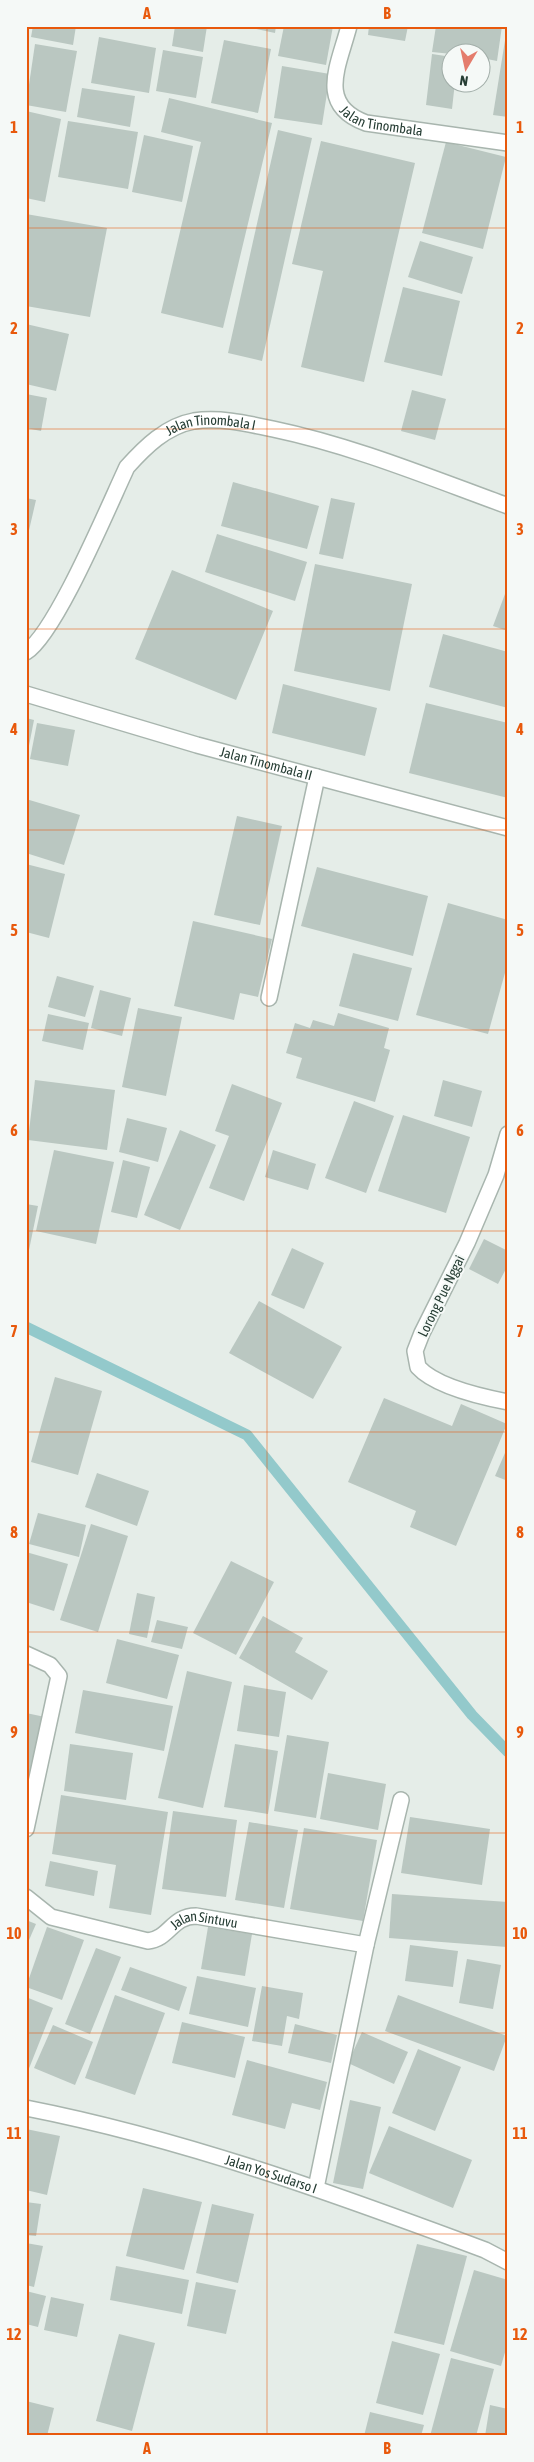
<svg xmlns="http://www.w3.org/2000/svg" width="534" height="2462" viewBox="0 0 534 2462" font-family="'Asap Condensed',sans-serif">
  <style>
    .lines { fill: none; stroke-linecap: round; stroke-linejoin: round }
    .stream { stroke: #93c9cb; stroke-width: 11 }
    .building { fill: #bac7c1 }
    .minor-casing { stroke: #a8b5ae; stroke-width: 18 }
    .minor { stroke: #fff; stroke-width: 15 }
    .grid { fill: none; stroke: #e8590c; stroke-width: 1; stroke-opacity: 0.55 }
    .labels { text-anchor: middle; dominant-baseline: central; stroke-width: 4; stroke-linejoin: round; paint-order: stroke }
    .street-label { font-size: 14px; fill: #263d34; stroke: #f5f9f7 }
    .neatline { fill: none; stroke: #e8590c; stroke-width: 2 }
    .grid-label { font-size: 16px; text-anchor: middle; font-weight: bold; fill: #e8590c }
  </style>
  <rect width="100%" height="100%" fill="#e5ede8"/>
  <g class="lines">
    <path class="stream" d="M26 1327 247 1435 472 1715 508 1752"/>
  </g>
  <g class="building">
    <path d="M33 26H76L73 45 31 37Z"/>
    <path d="M175 26H207L203 52 172 46Z"/>
    <path d="M243 26H276L275 33Z"/>
    <path d="M284 26H333L326 65 278 56Z"/>
    <path d="M369 26H408L405 41 368 35Z"/>
    <path d="M436 26H502L497 61 482 58V52H452V54L432 52Z"/>
    <path d="M507 28H508V117L493 115Z"/>
    <path d="M99 37 156 48 149 93 91 83Z"/>
    <path d="M224 40 271 49 258 113 211 103Z"/>
    <path d="M35 44 77 51 66 112 26 105Z"/>
    <path d="M163 50 203 57 196 98 156 91Z"/>
    <path d="M432 54 452 57V82H455L452 109 426 105Z"/>
    <path d="M282 66 330 74 322 125 274 118Z"/>
    <path d="M82 88 135 96 130 127 77 117Z"/>
    <path d="M169 98 272 123 223 328 161 313 201 142 161 132Z"/>
    <path d="M26 111 61 119 45 202 26 198Z"/>
    <path d="M68 121 138 132 128 189 58 177Z"/>
    <path d="M278 130 312 138 262 361 228 353Z"/>
    <path d="M144 135 193 146 182 202 132 192Z"/>
    <path d="M321 141 415 163 364 382 301 367 323 271 292 264Z"/>
    <path d="M446 142 506 157 483 249 422 233Z"/>
    <path d="M26 214 107 228 90 317 26 306Z"/>
    <path d="M420 241 473 257 462 294 408 277Z"/>
    <path d="M403 287 460 301 442 376 384 362Z"/>
    <path d="M26 324 69 334 56 391 26 384Z"/>
    <path d="M412 390 446 399 435 440 401 431Z"/>
    <path d="M26 394 47 398 41 431 26 428Z"/>
    <path d="M233 482 319 506 307 549 221 526Z"/>
    <path d="M26 498 36 500 27 539H26Z"/>
    <path d="M331 498 355 503 343 559 319 554Z"/>
    <path d="M217 534 307 562 295 601 205 572Z"/>
    <path d="M315 564 412 584 390 691 294 671Z"/>
    <path d="M172 570 273 611 236 700 135 659Z"/>
    <path d="M508 586V631L493 626Z"/>
    <path d="M443 634 508 652V708L429 687Z"/>
    <path d="M283 684 377 708 365 756 272 733Z"/>
    <path d="M426 703 508 723V798L409 773Z"/>
    <path d="M26 718 34 720 27 756 26 755Z"/>
    <path d="M37 723 75 730 68 766 30 759Z"/>
    <path d="M26 799 80 815 64 865 26 853Z"/>
    <path d="M237 816 282 826 260 925 214 915Z"/>
    <path d="M26 864 65 874 49 938 26 932Z"/>
    <path d="M317 867 428 896 413 956 301 926Z"/>
    <path d="M448 903 508 920V962L488 1034 416 1015Z"/>
    <path d="M193 921 272 939 258 997 240 993 234 1020 174 1006Z"/>
    <path d="M353 953 412 968 398 1021 339 1006Z"/>
    <path d="M57 976 94 986 85 1017 48 1007Z"/>
    <path d="M100 990 131 998 122 1036 91 1028Z"/>
    <path d="M138 1008 182 1017 166 1096 122 1087Z"/>
    <path d="M338 1013 389 1028 384 1048 390 1050 375 1102 296 1078 302 1058 286 1053 295 1023 310 1028 313 1020 334 1026Z"/>
    <path d="M48 1014 89 1023 83 1050 42 1041Z"/>
    <path d="M35 1080 115 1090 107 1150 28 1140Z"/>
    <path d="M443 1080 482 1091 472 1127 434 1116Z"/>
    <path d="M232 1084 282 1103 244 1201 209 1188 229 1136 215 1131Z"/>
    <path d="M354 1101 394 1116 366 1193 325 1178Z"/>
    <path d="M403 1115 470 1137 446 1213 378 1191Z"/>
    <path d="M127 1118 167 1128 158 1162 119 1152Z"/>
    <path d="M180 1130 216 1145 180 1230 144 1215Z"/>
    <path d="M54 1150 114 1162 96 1244 36 1231Z"/>
    <path d="M273 1150 316 1164 308 1190 265 1177Z"/>
    <path d="M123 1160 150 1167 137 1218 111 1212Z"/>
    <path d="M26 1204 38 1206 29 1250H26Z"/>
    <path d="M484 1239 508 1251V1265L498 1284 469 1269Z"/>
    <path d="M292 1248 324 1263 304 1309 271 1295Z"/>
    <path d="M259 1301 342 1347 313 1399 229 1353Z"/>
    <path d="M55 1377 102 1391 78 1475 31 1462Z"/>
    <path d="M384 1398 452 1426 461 1404 507 1424 456 1546 410 1527 416 1511 348 1482Z"/>
    <path d="M508 1446V1481L495 1476Z"/>
    <path d="M97 1473 149 1491 137 1526 85 1507Z"/>
    <path d="M38 1513 86 1525 79 1557 29 1544Z"/>
    <path d="M91 1524 128 1536 98 1632 60 1620Z"/>
    <path d="M26 1552 68 1564 54 1611 26 1602Z"/>
    <path d="M231 1561 274 1582 236 1655 193 1633Z"/>
    <path d="M137 1593 155 1597 147 1638 129 1634Z"/>
    <path d="M263 1616 303 1638 295 1652 328 1671 312 1700 239 1658Z"/>
    <path d="M157 1620 188 1627 182 1649 151 1642Z"/>
    <path d="M117 1639 179 1655 167 1699 106 1683Z"/>
    <path d="M187 1671 232 1682 203 1808 158 1798Z"/>
    <path d="M244 1685 286 1692 279 1737 237 1731Z"/>
    <path d="M83 1690 173 1706 164 1751 75 1733Z"/>
    <path d="M26 1713 45 1717 26 1793Z"/>
    <path d="M287 1735 329 1742 316 1818 274 1811Z"/>
    <path d="M70 1744 133 1753 126 1800 64 1791Z"/>
    <path d="M235 1744 278 1751 268 1814 224 1807Z"/>
    <path d="M328 1773 386 1784 378 1830 320 1819Z"/>
    <path d="M61 1795 168 1812 151 1915 109 1908 116 1865 52 1854Z"/>
    <path d="M173 1811 237 1820 226 1897 162 1889Z"/>
    <path d="M410 1817 490 1829 482 1885 401 1873Z"/>
    <path d="M249 1822 298 1830 284 1908 235 1900Z"/>
    <path d="M304 1828 377 1840 363 1921 290 1909Z"/>
    <path d="M50 1861 98 1871 94 1896 45 1886Z"/>
    <path d="M392 1894 508 1902 507 1947 389 1938Z"/>
    <path d="M26 1920 36 1924 26 1947Z"/>
    <path d="M47 1927 84 1940 62 2000 26 1987Z"/>
    <path d="M208 1927 252 1934 245 1976 201 1969Z"/>
    <path d="M410 1945 458 1951 453 1987 405 1981Z"/>
    <path d="M96 1948 121 1957 90 2034 65 2024Z"/>
    <path d="M467 1959 501 1965 493 2009 459 2003Z"/>
    <path d="M130 1967 187 1987 179 2011 121 1990Z"/>
    <path d="M197 1976 256 1988 248 2027 189 2014Z"/>
    <path d="M262 1986 303 1993 299 2019 287 2016 282 2046 252 2041Z"/>
    <path d="M115 1995 165 2013 135 2095 85 2078Z"/>
    <path d="M398 1995 507 2036 494 2071 385 2031Z"/>
    <path d="M26 1997 53 2008 26 2076Z"/>
    <path d="M182 2022 245 2037 235 2078 172 2063Z"/>
    <path d="M295 2024 337 2035 331 2063 288 2053Z"/>
    <path d="M53 2025 93 2042 75 2085 34 2068Z"/>
    <path d="M362 2032 408 2052 394 2084 348 2063Z"/>
    <path d="M418 2049 461 2067 435 2131 392 2113Z"/>
    <path d="M247 2060 327 2082 320 2110 292 2103 285 2129 232 2115Z"/>
    <path d="M350 2100 381 2107 363 2189 333 2183Z"/>
    <path d="M389 2126 472 2160 453 2208 369 2173Z"/>
    <path d="M26 2129 60 2136 47 2195 26 2190Z"/>
    <path d="M143 2188 202 2202 184 2270 126 2256Z"/>
    <path d="M26 2202 41 2204 36 2236 26 2235Z"/>
    <path d="M212 2204 254 2214 238 2283 196 2273Z"/>
    <path d="M26 2243 43 2246 34 2287 26 2285Z"/>
    <path d="M417 2244 467 2256 444 2345 394 2333Z"/>
    <path d="M116 2266 189 2280 182 2314 110 2300Z"/>
    <path d="M474 2270 508 2280V2342L501 2366 450 2351Z"/>
    <path d="M196 2282 236 2290 226 2334 187 2326Z"/>
    <path d="M26 2291 46 2296 38 2327 26 2324Z"/>
    <path d="M51 2297 84 2304 77 2337 44 2330Z"/>
    <path d="M119 2334 155 2343 132 2431 96 2421Z"/>
    <path d="M392 2341 440 2354 423 2415 376 2403Z"/>
    <path d="M451 2358 494 2369 476 2436H430Z"/>
    <path d="M26 2401 54 2408 47 2436H26Z"/>
    <path d="M490 2405 508 2409V2436H485Z"/>
    <path d="M370 2412 424 2425 421 2436H364Z"/>
  </g>
  <g class="lines">
    <defs>
      <g id="minor">
        <path id="s1" d="M349 26C339 65 316 105 366 123L508 143"/>
        <path id="s2" d="M26 652C56 633 109 505 127 467 145 447 166 426 194 421 220 417 249 424 273 429 354 446 431 478 508 506"/>
        <path id="s3" d="M26 694 197 745 508 828"/>
        <path d="M269 998 317 777"/>
        <path d="M508 1134 496 1175 467 1243 422 1333 415 1351 418 1367C436 1387 482 1397 508 1402"/>
        <path d="M26 1654 50 1665 59 1676 26 1829"/>
        <path id="s4" d="M26 1897 51 1917 148 1941C169 1939 172 1916 196 1916L366 1945"/>
        <path id="s5" d="M26 2108C184 2139 335 2194 485 2250L508 2262"/>
        <path d="M316 2188 366 1945 401 1800"/>
      </g>
    </defs>
    <use href="#minor" class="minor-casing"/>
    <use href="#minor" class="minor"/>
  </g>
  <path class="grid" d="M267 26V2436M26 228H508M26 429H508M26 629H508M26 830H508M26 1030H508M26 1231H508M26 1432H508M26 1632H508M26 1833H508M26 2033H508M26 2234H508"/>
  <g class="labels">
    <g class="street-label">
      <text stroke="none"><textPath href="#s1" startOffset="128">Jalan Tinombala</textPath></text>
      <text stroke="none"><textPath href="#s2" startOffset="311">Jalan Tinombala I</textPath></text>
      <text stroke="none"><textPath href="#s3" startOffset="250">Jalan Tinombala II</textPath></text>
      <text transform="translate(441 1296) rotate(-64)">Lorong Pue Nggai</text>
      <text stroke="none"><textPath href="#s4" startOffset="195">Jalan Sintuvu</textPath></text>
      <text stroke="none"><textPath href="#s5" startOffset="254">Jalan Yos Sudarso I</textPath></text>
    </g>
  </g>
  <rect width="534" height="2462" fill="none" stroke="#f5f9f7" stroke-width="55"/>
  <g transform="translate(466 68) rotate(189)"><circle r="24" fill="#f5f9f7" stroke="#a2aea9"/>
  <path d="M0-4L9 19L0 12L-9 19Z" fill="#e47c6c"/>
  <text y="-8" font-size="14" font-weight="bold" text-anchor="middle" fill="#263d34">N</text>
  </g>
  <rect x="28" y="28" width="478" height="2406" class="neatline"/>
  <g class="grid-label">
    <text x="147" y="19">A</text>
    <text x="387" y="19">B</text>
    <text x="14" y="133">1</text>
    <text x="520" y="133">1</text>
    <text x="14" y="334">2</text>
    <text x="520" y="334">2</text>
    <text x="14" y="535">3</text>
    <text x="520" y="535">3</text>
    <text x="14" y="735">4</text>
    <text x="520" y="735">4</text>
    <text x="14" y="936">5</text>
    <text x="520" y="936">5</text>
    <text x="14" y="1136">6</text>
    <text x="520" y="1136">6</text>
    <text x="14" y="1337">7</text>
    <text x="520" y="1337">7</text>
    <text x="14" y="1538">8</text>
    <text x="520" y="1538">8</text>
    <text x="14" y="1738">9</text>
    <text x="520" y="1738">9</text>
    <text x="14" y="1939">10</text>
    <text x="520" y="1939">10</text>
    <text x="14" y="2139">11</text>
    <text x="520" y="2139">11</text>
    <text x="14" y="2340">12</text>
    <text x="520" y="2340">12</text>
    <text x="147" y="2454">A</text>
    <text x="387" y="2454">B</text>
  </g>
</svg>
